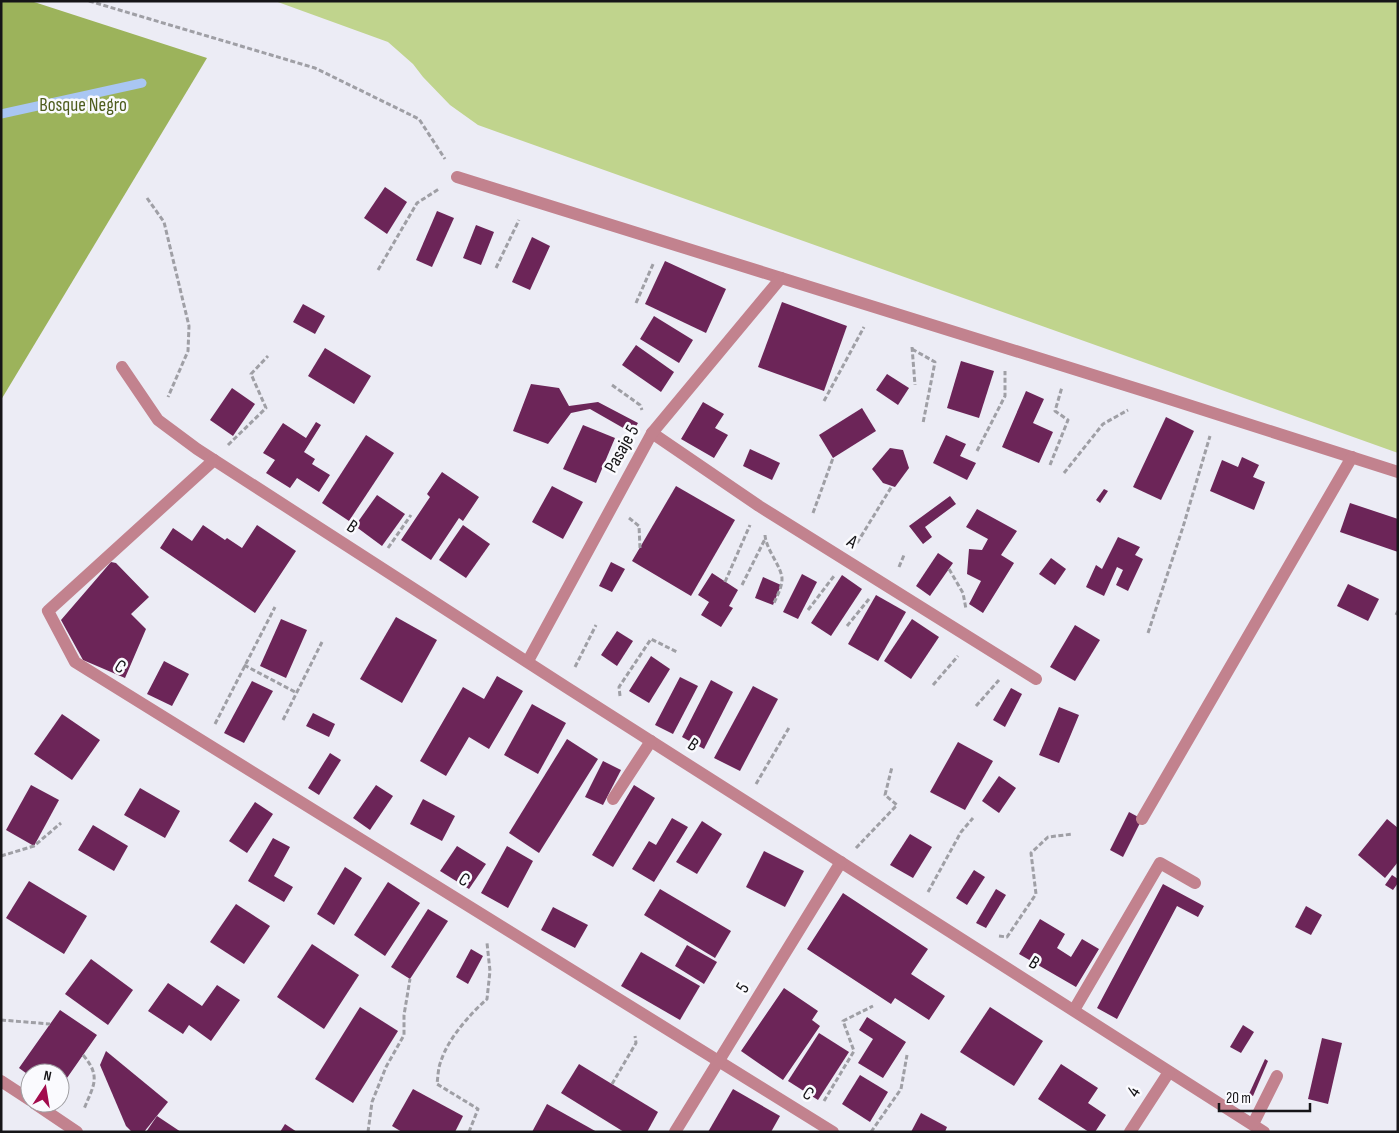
<svg xmlns="http://www.w3.org/2000/svg" width="1399" height="1133" viewBox="0 0 1399 1133" font-family="'Sofia Sans Condensed',sans-serif">
  <style>
    .green { fill: #c0d48d }
    .forest { fill: #9cb35b }
    .lines { fill: none; stroke-linecap: round; stroke-linejoin: round }
    .stream { stroke: #a9c6f3; stroke-width: 9 }
    .building { fill: #6c2558 }
    .path { stroke: #9f9fa5; stroke-width: 3; stroke-dasharray: 5 2.5; stroke-linecap: butt }
    .minor { stroke: #c2828e; stroke-width: 12 }
    .labels { text-anchor: middle; dominant-baseline: central; stroke-width: 5; stroke-linejoin: round; paint-order: stroke }
    .park-label { font-size: 19px; fill: #4e5d1e; stroke: #fafafe }
    .street-label { font-size: 19px; fill: #161518; stroke: #fafafe }
  </style>
  <rect width="100%" height="100%" fill="#ececf5"/>
  <path class="green" d="M275 1H1398V453L478 125 450 105 423 77 413 64 388 42Z"/>
  <path class="forest" d="M1 1H31L207 58 1 400Z"/>
  <g class="lines">
    <path class="stream" d="M1 114 142 83"/>
  </g>
  <g class="building">
    <path d="M385 187 407 202 387 234 364 218Z"/>
    <path d="M437 211 454 218 432 267 416 260Z"/>
    <path d="M476 225 494 232 481 265 463 258Z"/>
    <path d="M532 237 550 246 530 290 512 282Z"/>
    <path d="M665 261 726 289 706 333 645 304Z"/>
    <path d="M782 302 847 326 824 391 758 367Z"/>
    <path d="M303 304 325 316 315 334 293 322Z"/>
    <path d="M654 316 693 340 679 363 640 339Z"/>
    <path d="M636 345 674 372 661 392 622 365Z"/>
    <path d="M325 348 371 376 354 404 308 376Z"/>
    <path d="M961 361 994 371 979 418 947 408Z"/>
    <path d="M887 374 909 388 898 405 876 390Z"/>
    <path d="M531 384 559 388 569 406 598 402 638 423 632 433 590 409 571 413 548 444 513 431Z"/>
    <path d="M232 388 255 404 233 436 210 420Z"/>
    <path d="M1026 391 1044 399 1033 423 1053 432 1039 463 1002 447Z"/>
    <path d="M703 402 724 414 715 428 728 435 714 458 681 439Z"/>
    <path d="M862 408 876 431 833 458 819 435Z"/>
    <path d="M1166 417 1194 431 1161 500 1133 487Z"/>
    <path d="M316 422 321 425 304 452 315 459 312 464 330 475 319 492 297 478 290 488 266 473 275 460 263 453 283 423 306 438Z"/>
    <path d="M583 425 615 438 596 483 563 469Z"/>
    <path d="M366 435 394 453 349 521 322 503Z"/>
    <path d="M946 435 966 444 960 456 976 463 967 480 933 463Z"/>
    <path d="M890 448 903 450 909 468 895 487 883 483 872 469Z"/>
    <path d="M750 449 780 463 772 480 743 466Z"/>
    <path d="M1242 457 1259 465 1253 477 1265 482 1254 510 1210 491 1222 460 1238 467Z"/>
    <path d="M442 472 479 497 463 521 459 518 431 560 401 540 430 497 427 494Z"/>
    <path d="M552 486 583 502 563 539 532 522Z"/>
    <path d="M676 486 735 520 691 596 632 561Z"/>
    <path d="M1104 489 1108 491 1100 503 1096 500Z"/>
    <path d="M377 495 405 514 382 546 355 526Z"/>
    <path d="M950 496 956 504 925 527 932 537 923 544 909 526Z"/>
    <path d="M1350 503 1398 519V552L1340 532Z"/>
    <path d="M977 509 1017 531 1001 555 1014 563 983 613 969 604 981 581 967 574 969 549 982 550 988 539 966 527Z"/>
    <path d="M203 525 225 540 227 538 242 548 257 525 296 551 255 613 160 548 173 528 192 541Z"/>
    <path d="M463 525 490 544 466 578 439 560Z"/>
    <path d="M1118 537 1140 547 1135 555 1143 559 1128 591 1116 585 1123 570 1117 567 1104 596 1086 587 1096 565 1102 569Z"/>
    <path d="M938 553 953 563 930 596 916 586Z"/>
    <path d="M1051 558 1066 569 1055 585 1039 574Z"/>
    <path d="M111 562 116 563 149 597 131 614 146 629 125 678 83 660 61 620Z"/>
    <path d="M611 562 625 569 612 592 599 586Z"/>
    <path d="M712 573 738 590 729 606 733 608 721 627 701 615 709 602 698 595Z"/>
    <path d="M802 574 817 582 798 619 783 612Z"/>
    <path d="M842 575 862 589 831 636 811 623Z"/>
    <path d="M763 577 781 585 773 605 755 598Z"/>
    <path d="M1348 584 1379 599 1368 621 1337 606Z"/>
    <path d="M876 595 906 612 878 661 848 644Z"/>
    <path d="M396 617 437 640 402 703 360 679Z"/>
    <path d="M281 619 307 630 286 678 260 666Z"/>
    <path d="M912 619 939 637 911 679 884 661Z"/>
    <path d="M1075 625 1100 640 1075 681 1050 667Z"/>
    <path d="M617 631 633 641 617 666 601 655Z"/>
    <path d="M651 656 670 669 649 703 629 691Z"/>
    <path d="M164 661 189 674 172 706 147 694Z"/>
    <path d="M497 676 523 691 489 749 469 737 446 776 420 761 463 687 484 699Z"/>
    <path d="M680 677 698 686 673 734 655 725Z"/>
    <path d="M711 680 733 692 704 749 682 737Z"/>
    <path d="M252 681 273 691 244 743 224 733Z"/>
    <path d="M753 686 778 699 740 771 714 758Z"/>
    <path d="M1011 688 1022 694 1005 727 993 720Z"/>
    <path d="M532 704 566 723 538 774 504 755Z"/>
    <path d="M1059 707 1079 715 1059 763 1039 755Z"/>
    <path d="M313 713 335 724 329 737 306 726Z"/>
    <path d="M62 714 100 740 72 780 34 754Z"/>
    <path d="M567 739 598 759 539 853 509 833Z"/>
    <path d="M958 742 993 761 965 810 930 792Z"/>
    <path d="M330 753 341 760 319 795 308 788Z"/>
    <path d="M603 761 621 770 603 805 585 797Z"/>
    <path d="M999 776 1016 788 999 813 982 801Z"/>
    <path d="M31 785 59 800 34 846 6 830Z"/>
    <path d="M376 785 393 796 370 830 353 818Z"/>
    <path d="M634 785 655 798 613 867 592 855Z"/>
    <path d="M140 788 180 811 165 838 124 815Z"/>
    <path d="M423 799 455 816 442 841 410 824Z"/>
    <path d="M255 802 273 814 247 853 229 841Z"/>
    <path d="M1129 812 1142 819 1123 857 1110 850Z"/>
    <path d="M672 818 688 827 654 882 632 869 649 841 656 845Z"/>
    <path d="M1387 819 1398 828V862L1385 878 1358 855Z"/>
    <path d="M702 821 722 834 697 874 676 862Z"/>
    <path d="M93 825 128 846 114 871 78 850Z"/>
    <path d="M910 834 932 847 913 878 890 865Z"/>
    <path d="M273 838 290 847 274 876 293 887 284 902 248 881Z"/>
    <path d="M457 846 486 864 469 889 440 871Z"/>
    <path d="M507 846 533 861 508 908 481 893Z"/>
    <path d="M764 851 804 871 785 907 746 887Z"/>
    <path d="M345 867 362 878 334 925 317 914Z"/>
    <path d="M974 870 985 877 967 905 956 898Z"/>
    <path d="M1392 875 1398 879V883L1393 890 1385 885Z"/>
    <path d="M29 881 87 916 64 954 6 918Z"/>
    <path d="M388 882 420 903 385 956 354 935Z"/>
    <path d="M1163 884 1204 906 1198 917 1177 906 1117 1019 1097 1008Z"/>
    <path d="M660 889 731 931 715 958 644 915Z"/>
    <path d="M996 889 1006 895 986 928 976 923Z"/>
    <path d="M843 893 928 949 911 974 945 996 929 1020 895 998 891 1004 807 949Z"/>
    <path d="M236 904 270 926 244 964 210 942Z"/>
    <path d="M1306 906 1322 915 1311 935 1295 927Z"/>
    <path d="M553 907 588 925 575 948 541 930Z"/>
    <path d="M428 909 448 921 410 979 391 967Z"/>
    <path d="M1040 919 1065 934 1057 948 1071 957 1082 939 1099 949 1076 987 1019 954Z"/>
    <path d="M312 944 359 975 324 1029 277 997Z"/>
    <path d="M687 945 717 962 704 984 675 966Z"/>
    <path d="M471 949 483 956 468 984 456 977Z"/>
    <path d="M641 952 700 986 680 1020 621 986Z"/>
    <path d="M91 959 133 990 108 1025 65 994Z"/>
    <path d="M168 983 202 1006 217 985 240 1000 211 1041 189 1025 183 1034 148 1011Z"/>
    <path d="M784 988 818 1011 812 1020 820 1026 783 1080 741 1051Z"/>
    <path d="M360 1007 398 1031 353 1103 315 1079Z"/>
    <path d="M990 1007 1043 1041 1014 1086 960 1052Z"/>
    <path d="M60 1010 97 1035 60 1088V1073H30V1076L19 1068Z"/>
    <path d="M867 1017 906 1042 883 1078 858 1063 873 1039 859 1030Z"/>
    <path d="M1243 1025 1254 1032 1241 1053 1230 1047Z"/>
    <path d="M819 1033 849 1052 818 1100 788 1081Z"/>
    <path d="M1322 1038 1342 1043 1328 1104 1308 1099Z"/>
    <path d="M106 1051 168 1102 144 1132H132L126 1126 100 1065Z"/>
    <path d="M1265 1059 1268 1061 1253 1096 1249 1094Z"/>
    <path d="M579 1064 658 1112 647 1132H624L561 1093Z"/>
    <path d="M1061 1064 1098 1088 1088 1103 1106 1115 1095 1132H1089L1038 1099Z"/>
    <path d="M860 1075 888 1092 870 1122 842 1104Z"/>
    <path d="M413 1089 463 1116 455 1132H402L392 1126Z"/>
    <path d="M733 1089 780 1116 771 1132H708Z"/>
    <path d="M547 1104 597 1132H532Z"/>
    <path d="M921 1113 947 1127 945 1132H911Z"/>
    <path d="M157 1116 181 1132H146Z"/>
    <path d="M285 1124 297 1132H280Z"/>
  </g>
  <g class="lines">
    <g class="path">
      <path d="M89 1 315 68 419 119 445 159"/>
      <path d="M147 198 164 222 189 326 188 351 168 397"/>
      <path d="M496 268 519 220"/>
      <path d="M378 270 417 203 439 189"/>
      <path d="M636 303 654 262"/>
      <path d="M912 347 915 385"/>
      <path d="M912 349 935 362 923 423"/>
      <path d="M612 385 640 405 642 410"/>
      <path d="M824 401 864 327"/>
      <path d="M228 445 266 408 251 374 268 356"/>
      <path d="M977 451 1005 396V371"/>
      <path d="M1050 465 1068 420 1055 411 1062 387"/>
      <path d="M1064 473 1103 424 1128 410"/>
      <path d="M813 513 833 458"/>
      <path d="M629 518 639 526 640 548"/>
      <path d="M765 535C766 550 782 567 782 579 782 588 776 598 773 605"/>
      <path d="M857 543 892 486"/>
      <path d="M388 548 411 515"/>
      <path d="M899 567 904 555"/>
      <path d="M949 569 963 593 966 609"/>
      <path d="M725 582 750 525"/>
      <path d="M742 585 765 539"/>
      <path d="M808 610 834 576"/>
      <path d="M1396 615 1398 611"/>
      <path d="M847 626 869 599"/>
      <path d="M1148 633 1183 527 1210 436"/>
      <path d="M244 665 297 693"/>
      <path d="M575 667 596 625"/>
      <path d="M933 685 958 656"/>
      <path d="M620 696 619 687 651 639 677 652"/>
      <path d="M976 706 999 680"/>
      <path d="M283 720 322 642"/>
      <path d="M215 724 275 607"/>
      <path d="M756 784 790 726"/>
      <path d="M856 848 897 805 885 795 892 767"/>
      <path d="M1 856 34 846 61 823"/>
      <path d="M928 892 961 832 973 818"/>
      <path d="M999 936 1007 937 1036 894 1031 853 1048 837 1073 834"/>
      <path d="M1 1020 50 1024"/>
      <path d="M83 1055C102 1077 93 1086 84 1109"/>
      <path d="M612 1084 636 1043 635 1036"/>
      <path d="M824 1101 854 1051 843 1021 873 1006"/>
      <path d="M368 1132 372 1102 386 1067 404 1035V1015L410 979"/>
      <path d="M469 1132 478 1109 437 1084C438 1077 438 1068 441 1061 448 1039 469 1015 487 999L490 971 487 943"/>
      <path d="M871 1132 901 1089 907 1055"/>
    </g>
    <g class="minor">
      <path d="M457 177 1157 395 1398 472"/>
      <path d="M122 367 158 420 197 449 566 687 1264 1132"/>
      <path d="M652 433 759 506 1036 679"/>
      <path d="M214 460 48 611 75 662 833 1132"/>
      <path d="M528 661 652 433 781 278"/>
      <path d="M613 799 651 741"/>
      <path d="M1142 819 1352 457"/>
      <path d="M1074 1010 1160 863 1195 883"/>
      <path d="M1 1081 30 1100"/>
      <path d="M34 1103 77 1132"/>
      <path d="M1253 1124 1277 1076"/>
      <path d="M675 1132 841 862"/>
      <path d="M1130 1132 1169 1072"/>
    </g>
  </g>
  <g class="labels">
    <g class="park-label">
      <text x="83" y="105">Bosque Negro</text>
    </g>
    <g class="street-label">
      <text transform="translate(622 449) rotate(-61)">Pasaje 5</text>
      <text transform="translate(352 527) rotate(33)">B</text>
      <text transform="translate(852 542) rotate(32)">A</text>
      <text transform="translate(120 667) rotate(32)">C</text>
      <text transform="translate(693 745) rotate(33)">B</text>
      <text transform="translate(464 880) rotate(32)">C</text>
      <text transform="translate(1034 963) rotate(32)">B</text>
      <text transform="translate(743 988) rotate(-59)">5</text>
      <text transform="translate(1134 1092) rotate(-58)">4</text>
      <text transform="translate(808 1094) rotate(32)">C</text>
    </g>
  </g>
  <rect width="1399" height="1133" fill="none" stroke="#161518" stroke-width="5"/>
  <g transform="translate(45 1088) rotate(12)"><circle r="24" fill="#fafafe" stroke="#9f9ea2"/>
  <path d="M0-4L9 19L0 12L-9 19Z" fill="#a20b4d"/>
  <text y="-8" font-size="14" font-weight="bold" text-anchor="middle" fill="#161518">N</text>
  </g>
  <path d="M1219 1103v8h91v-8" fill="none" stroke="#161518" stroke-width="2.5"/>
  <text x="1226" y="1103" font-size="15" fill="#161518" stroke="#fafafe" stroke-width="4" paint-order="stroke">20 m</text>
</svg>
